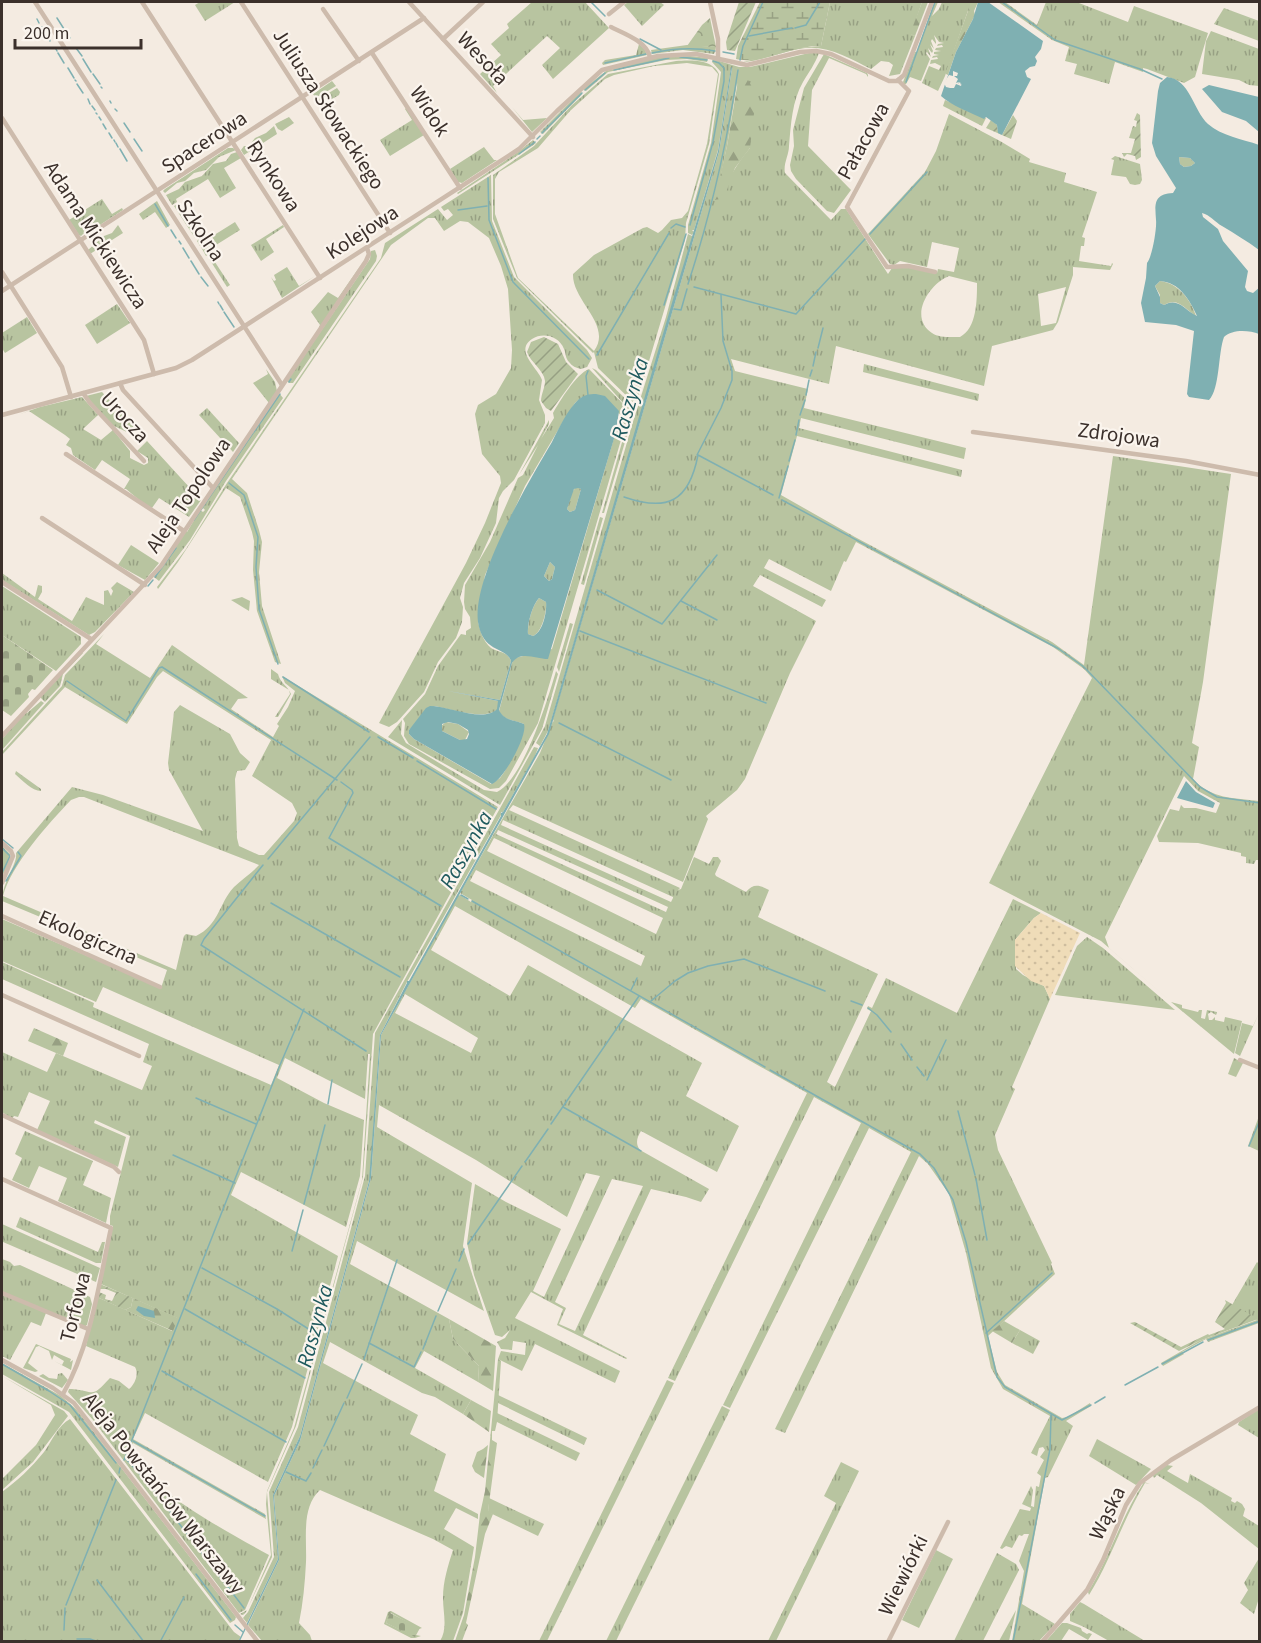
<svg xmlns="http://www.w3.org/2000/svg" width="1261" height="1643" viewBox="0 0 1261 1643" font-family="'Source Sans 3',sans-serif">
  <style>
    .grass { fill: url(#grass-tufts); fill-rule: evenodd }
    .forest { fill: url(#forest-firs) }
    .wetland { fill: url(#wetland-marsh) }
    .sand { fill: url(#sand-dots) }
    .cemetery { fill: url(#cemetery-stones) }
    .park { fill: url(#park-crowns) }
    .garden { fill: url(#garden-furrows) }
    .water { fill: #7fb0b2; fill-rule: evenodd }
    .pier { fill: #f4ebe1 }
    .lines { fill: none; stroke-linecap: round; stroke-linejoin: round }
    .stream { stroke: #7fb0b2; stroke-width: 1.5 }
    .minor { stroke: #cdbbac; stroke-width: 4.5 }
    .labels { text-anchor: middle; dominant-baseline: central; stroke-width: 4.5; stroke-linejoin: round; paint-order: stroke }
    .street-label { font-size: 21px; fill: #3b302b; stroke: #fbf5ee }
    .water-label { font-size: 22px; font-style: italic; fill: #1f5a5e; stroke: #fbf5ee }
  </style>
  <defs>
    <pattern id="grass-tufts" width="24" height="20" patternUnits="userSpaceOnUse" patternTransform="scale(1.5)"><rect width="24" height="20" fill="#b8c4a0"/><path d="M3 7l-1-3M5 7V3M7 7l1-3M15 17l-1-3M17 17v-4M19 17l1-3" fill="none" stroke="#97a083"/></pattern>
    <pattern id="forest-firs" width="22" height="20" patternUnits="userSpaceOnUse" patternTransform="scale(1.5)"><rect width="22" height="20" fill="#b8c4a0"/><path d="M5 1l3.5 6h-7zM16 11l3.5 6h-7z" fill="#97a083"/></pattern>
    <pattern id="wetland-marsh" width="20" height="14" patternUnits="userSpaceOnUse" patternTransform="scale(1.5)"><rect width="20" height="14" fill="#b8c4a0"/><path d="M1 5h8M5 5V1M11 12h8M15 12V8" fill="none" stroke="#97a083"/></pattern>
    <pattern id="sand-dots" width="8" height="8" patternUnits="userSpaceOnUse" patternTransform="scale(1.5)"><rect width="8" height="8" fill="#efdcb8"/><path d="M2 2h.1M6 6h.1" fill="none" stroke="#cebd9e" stroke-width="1.8" stroke-linecap="round"/></pattern>
    <pattern id="cemetery-stones" width="16" height="16" patternUnits="userSpaceOnUse" patternTransform="scale(1.5)"><rect width="16" height="16" fill="#b8c4a0"/><path d="M2 7V4a2 2 0 0 1 4 0v3zM10 15v-3a2 2 0 0 1 4 0v3z" fill="#97a083"/></pattern>
    <pattern id="park-crowns" width="20" height="18" patternUnits="userSpaceOnUse" patternTransform="scale(1.5)"><rect width="20" height="18" fill="#b8c4a0"/><path d="M2 6a3 3 0 1 1 6 0M12 15a3 3 0 1 1 6 0" fill="none" stroke="#97a083"/></pattern>
    <pattern id="garden-furrows" width="10" height="10" patternUnits="userSpaceOnUse" patternTransform="scale(1.5)"><rect width="10" height="10" fill="#b8c4a0"/><path d="M-1 1l2-2M0 10L10 0M9 11l2-2" fill="none" stroke="#97a083"/></pattern>
  </defs>
  <rect width="100%" height="100%" fill="#f4ebe1"/>
  <g class="grass">
    <path d="M200 2H235L205 21 195 5Z"/>
    <path d="M532 2H585L609 28 553 79 542 65 560 48 547 36 493 86 497 93 480 74 501 55 491 44 509 28 507 24Z"/>
    <path d="M628 2H660L664 5 642 26 624 5Z"/>
    <path d="M830 2H922L911 34 915 36 900 74 889 76 893 65 889 62 881 61 871 69C849 58 825 43 799 49 780 52 762 61 743 62L797 48 821 46Z"/>
    <path d="M934 2H938L932 16 939 9 942 2H969L970 5 945 76 938 91 922 83 929 66 939 70 941 66 935 63 930 64 931 60 938 59 937 57 932 58 933 56 939 55 934 54V52L941 51 935 50 936 48 943 47 942 45 937 46 938 44 944 43 939 42 934 35 936 42V44L932 39 931 41 934 49 930 44 933 51 932 53 928 48 931 57 927 52 926 53 930 59 921 81 910 77 906 84H904L903 82 915 52H917Z"/>
    <path d="M998 2H1005L1037 25 1046 2H1079V3L1128 22 1134 6 1208 33 1195 77 1184 83 1147 69 1143 68V72L1115 62 1109 84 1074 74 1077 64 1065 61 1069 47 1052 40Z"/>
    <path d="M1224 8 1259 21V41L1214 24Z"/>
    <path d="M1211 31 1259 49V86L1249 85 1239 80 1202 74 1206 41Z"/>
    <path d="M639 44 645 50 647 55 603 65 602 63 605 60 636 55Z"/>
    <path d="M687 45 716 47 715 52 714 54 683 50 652 54 651 50Z"/>
    <path d="M809 53H819C815 64 809 72 803 82 792 101 791 124 789 146 789 155 783 164 785 173L831 220 841 209H846L888 274 892 268 904 267 937 273 938 269 954 272 959 248 932 242 927 267 900 261 894 265 890 264 868 234 925 172 936 151 949 114 1000 141 1030 159 1029 162 1066 173 1064 182 1097 192 1082 237 1085 238 1084 246H1081L1079 261 1111 266 1112 263 1113 264 1110 270 1073 267V275L1058 322 1053 330 992 346 984 386 836 346 829 384 731 359 735 371 808 389 804 408 966 448 964 459 801 418 799 428 962 470 961 477 797 436 781 495 855 537 1052 642 1084 665 1113 456 1231 474 1203 682 1192 743 1199 747 1193 779C1211 799 1234 798 1259 801V860H1256L1254 864 1246 863V857L1241 856V853L1198 843 1159 842 1157 836 1170 809 1179 811 1181 805 1184 808H1196L1216 813 1220 803 1198 791 1184 776 1105 937 1109 948 1168 999 1101 941 989 883 1092 678 1084 669 1053 647 856 542 846 562 844 561 831 591 769 559 764 568 826 600 822 607 760 575 753 586 816 621 790 673 745 779 737 790 706 816 708 819 683 882 513 805 509 810 680 888 678 890 681 889 694 857 709 864 713 857H718L721 861 715 874 716 876 746 892C753 883 760 885 769 890L758 917 878 974 827 1082 835 1087 871 1011 867 1009 868 1006 872 1008 886 978 957 1013 1013 899 1041 913 1034 918 1015 940 1016 969 1023 975 1044 986 1050 999 1012 1087 1015 1089 995 1135 998 1150 1052 1263 1051 1264 1055 1274 988 1336 997 1372 1005 1385 1062 1418 1068 1417 1090 1403 1091 1406 1066 1421 1073 1426 1048 1477 1045 1478 1022 1604 1055 1624 1039 1641H1012L1024 1571 1019 1561 1029 1534H1024L1022 1536 1019 1535 1012 1548 1006 1546 1002 1549 1000 1548 1020 1509 1030 1511 1031 1508 1022 1504 1031 1486 1033 1490 1031 1506 1034 1507 1036 1486 1039 1487 1041 1476 1037 1473 1044 1460 1040 1457 1045 1450 1043 1447 1039 1448 1037 1456 1031 1453 1050 1416 1003 1389 991 1368 966 1253 949 1194 928 1164 919 1156 785 1433 775 1429 911 1152 869 1128 730 1408 723 1405 861 1123 814 1097 675 1381 668 1378 807 1093 641 999 635 1008 455 906 431 950 510 996 528 965 702 1063 686 1096 739 1126 717 1172 641 1131C637 1137 635 1144 640 1150L709 1189 701 1202 686 1197 651 1189 583 1335 627 1358 626 1359 557 1325 563 1309 531 1292 515 1318 620 1371 615 1383 535 1344 522 1371 498 1359 501 1351 525 1355 526 1343 513 1341 512 1350 501 1349 497 1342 505 1338 510 1330 502 1337 495 1335 474 1275 467 1243 475 1184 506 1202 561 1229 533 1291 544 1297 600 1176 586 1173 567 1217 476 1160 379 1105 377 1127 472 1183 463 1246 484 1311 357 1241 350 1264 449 1319 453 1339 479 1366 478 1382 424 1351 415 1368 471 1400 463 1414 435 1397 422 1393 330 1342 323 1363 418 1415 410 1434 446 1454 434 1491 478 1514V1519L456 1508 444 1529 474 1547 463 1613 453 1641H440C448 1628 443 1613 443 1598 443 1581 448 1566 453 1550L433 1539 320 1490C301 1507 307 1539 306 1562 305 1583 303 1603 299 1623L310 1635 312 1641H262L248 1625 279 1560 274 1496 300 1441 371 1178 381 1035 458 896 460 895 471 902 472 900 460 893 540 753 553 721 554 722 553 719 719 152 732 68H731L718 150 694 230H692L694 232 692 235 688 233V225L711 143 721 72 712 62 713 59 739 67H750ZM737 83 750 148C736 164 728 182 716 200L727 146ZM949 276 977 283C977 300 977 328 960 337 951 337 939 338 932 333 908 317 929 284 949 276ZM1066 287 1056 323 1041 326 1038 294ZM503 820 673 897V898L671 902 501 825ZM498 830 668 907 666 912 496 834ZM494 838 663 918 656 934 487 851ZM476 870 645 956 641 966 470 881ZM405 994 478 1038 471 1053 395 1013ZM612 1179 643 1186 575 1331 559 1324 566 1308 555 1302Z"/>
    <path d="M824 54 867 73 868 75V77L866 74 829 58 812 90 808 146 851 190 834 213 827 211 796 179 791 171 790 165 794 146 793 130 804 88Z"/>
    <path d="M690 56 708 58 707 62 687 59 666 60 608 72 586 91 583 89 606 71 659 57Z"/>
    <path d="M676 61C690 60 713 59 719 74L709 144 686 223 685 240 636 405 598 368 594 352 593 353 517 278 493 219V175L534 146 572 105 608 74ZM687 63 712 67 718 74 707 144 688 211 682 218 671 220 662 230 658 233 647 227 643 228 594 255 573 274C572 301 613 325 594 351L518 278 495 214V179L499 172 538 148 570 111 605 79 614 75 654 66Z"/>
    <path d="M332 81 336 86 316 98 313 94Z"/>
    <path d="M337 88 340 92 339 95 320 106 317 100Z"/>
    <path d="M581 91 582 94 543 134 540 132Z"/>
    <path d="M945 100 986 118 982 126 943 106Z"/>
    <path d="M512 107 523 120 547 118 532 132Z"/>
    <path d="M406 108 424 135 390 156 380 140 412 120 405 109Z"/>
    <path d="M289 117 294 123 282 131 278 129 275 124Z"/>
    <path d="M274 126 277 134 244 155 241 150 244 146H249L255 138 266 133Z"/>
    <path d="M533 140 536 143 532 146 458 194 457 193 518 152Z"/>
    <path d="M484 147 494 160H497L462 183 458 182 450 169Z"/>
    <path d="M228 148H233L236 150 219 157 206 170 194 173 185 181 177 183 165 193 163 191 165 189Z"/>
    <path d="M237 152 241 158 224 168 236 188 220 198 208 179 176 199 177 202 172 205 166 195 179 189 185 182 202 176 213 164 226 161 231 154Z"/>
    <path d="M1115 156 1140 164 1142 180 1140 184 1135 185 1130 184 1126 177 1111 175 1114 160 1111 159Z"/>
    <path d="M1179 157 1190 158 1195 163 1191 166 1184 167 1180 164Z"/>
    <path d="M491 175 492 221 514 277 587 350 592 358 587 367 581 369C576 368 572 366 569 362 565 358 566 353 564 349 559 336 543 332 532 339 514 351 538 368 542 380L539 400 545 415V423L514 480 503 491 499 498 496 523 480 558 464 583 460 598 463 607 462 622 456 638 438 662 424 692 397 722 389 727 379 723 466 563 485 523 501 483 500 476 482 454 475 414 478 405 496 394 511 368 512 350 508 289 501 266 489 238 468 222 460 221 444 231 435 218H428L391 245 232 479 247 493 259 530 262 542 259 572 262 606 281 664 275 662 257 611 253 570 254 541 252 532 240 497 226 488 178 562 158 589 157 587 186 549 227 483 381 258 385 243 438 209 447 220 453 215 448 209 444 211 441 207Z"/>
    <path d="M102 199 112 214 122 208 123 210 89 232 87 230 81 236 79 235 69 220Z"/>
    <path d="M157 201 170 225 166 228 155 212 143 220 139 214Z"/>
    <path d="M178 204 198 234 195 238 174 206Z"/>
    <path d="M235 222 240 230 208 250 210 253 206 256 201 247 204 244 200 246 197 241 200 238 203 242Z"/>
    <path d="M118 225 123 233 90 254 88 250 104 236 112 233Z"/>
    <path d="M283 225 284 227 266 239 274 252 261 261 251 245Z"/>
    <path d="M688 234 692 236V239L548 731 540 746 536 743 545 726 632 425 666 317Z"/>
    <path d="M375 250 377 256 376 261 293 383H289L287 381 370 259 371 251Z"/>
    <path d="M211 256 230 285 227 287 208 257Z"/>
    <path d="M367 256 320 327H319L320 325 311 312 328 292 338 298Z"/>
    <path d="M287 267 299 286 315 276 282 298 271 277 274 281 276 280 274 275Z"/>
    <path d="M1160 281C1178 283 1191 300 1196 316 1184 309 1179 297 1164 305L1160 303V295L1155 286Z"/>
    <path d="M117 304 130 323 97 344 85 325Z"/>
    <path d="M27 317 37 333 5 353 2 348V333Z"/>
    <path d="M864 364 979 394 978 401 863 372Z"/>
    <path d="M592 368 596 370 635 408 634 412H631Z"/>
    <path d="M266 369 275 382 277 391 269 403 253 383 268 374Z"/>
    <path d="M589 369 629 410 628 416 538 723 506 781 499 788 490 789 409 744 404 736 405 723 403 719 425 694 438 666 461 634 466 635V631L471 628 470 617 465 609 464 602 465 585 490 542 518 478 523 475 538 445 519 475 549 420V424L541 439 554 418 553 413C560 401 576 374 589 369ZM582 397 620 414 619 421 552 649 515 658 512 663 499 711C504 721 515 720 524 724L505 771 500 778 491 784 414 739 409 734V730L435 706C450 709 486 721 498 709V701L448 691 500 700 511 661C507 651 499 653 491 648 483 641 480 631 478 621L485 575 525 486 564 420 575 403Z"/>
    <path d="M102 392 135 428 129 433 112 425 86 396Z"/>
    <path d="M279 393 283 398 226 481 190 540 159 581 154 577 186 531 187 532 200 510 203 512 205 510 202 507Z"/>
    <path d="M82 397 98 415 83 429 101 440 113 430 130 451V458L144 465 148 463V458L137 451 147 441 201 500 189 517 159 498 152 508 144 504 126 489H124L130 479 102 460 95 470 73 455 71 448 66 445 70 439 65 435 29 411 20 414 40 407Z"/>
    <path d="M207 408 239 443 233 452 199 415Z"/>
    <path d="M630 414 633 415 604 513H602Z"/>
    <path d="M576 487 581 489 575 510 570 512 567 509 572 492Z"/>
    <path d="M600 517 603 518 584 585 581 584Z"/>
    <path d="M131 545 159 563 145 580 118 565Z"/>
    <path d="M550 562 555 567 552 579 549 581 544 576Z"/>
    <path d="M2 573 35 597 38 585 42 586V592L38 599 72 621 86 597 104 605V591L108 590 111 596 113 591 111 588 117 582 134 592 95 632 89 635 2 580Z"/>
    <path d="M2 586 81 637V644L56 671 2 635Z"/>
    <path d="M242 597 250 601 249 611 231 600Z"/>
    <path d="M539 598 546 602C547 611 542 632 533 636L528 634C527 624 532 606 539 598Z"/>
    <path d="M570 623 573 624 559 672 557 667Z"/>
    <path d="M104 634 96 644 150 678 172 645 248 698 238 699 231 709 273 737 279 726 277 724 288 707 295 691 285 683 282 676 498 807 373 1034 363 1177 296 1426 267 1492 272 1557 246 1612 243 1615 240 1614 247 1610 271 1555 266 1504 267 1491 294 1428 362 1180 370 1054H368L365 1099 285 1058 277 1078 324 1103 364 1120 360 1176 346 1227 241 1172 231 1195 338 1256 292 1427 268 1482 145 1413 133 1439 265 1514 266 1519 133 1443 127 1456C161 1496 222 1529 269 1555L245 1610 239 1613 93 1420 68 1392 69 1389H72C97 1392 91 1398 110 1378L119 1381 129 1389C135 1384 139 1374 135 1367L86 1346 97 1297 172 1331 177 1318 101 1284 99 1286 113 1226 110 1225V1216L130 1136 95 1120 94 1123 126 1137 118 1167 37 1130 50 1101 29 1092 18 1117 14 1116 12 1119 2 1112V1052L47 1072 56 1053 142 1090 152 1066 143 1062 149 1044 2 979V962L94 1003 93 1007 271 1085 279 1065 103 987 96 1002 2 961V919L161 988 167 970 2 901C2 882 18 864 16 853L72 787 103 795 203 831 169 770 168 763 174 712 180 705 230 734 240 753 250 762 245 770 237 771 235 779 237 838 239 846 259 855H264L294 821 297 813 292 803 252 776 271 740 163 671 157 677 127 724 65 687 2 755V752L62 686 65 675ZM84 797 259 865C252 873 242 879 234 887 219 903 219 925 196 936L186 934 184 936 176 970 3 896C11 865 49 823 71 800L79 797Z"/>
    <path d="M81 652 83 653 63 674 60 686 45 702 40 697Z"/>
    <path d="M271 669 278 674C280 683 288 686 291 694L278 717H275L290 694 289 690 271 679Z"/>
    <path d="M556 671 558 674 542 729 500 805 388 737 402 720 401 734 406 743 484 790 497 792C523 780 548 699 556 671Z"/>
    <path d="M41 701 44 703 2 750V739L26 712 27 713Z"/>
    <path d="M446 722 458 724 469 732 465 740H460L442 731 441 726Z"/>
    <path d="M534 747 538 748 535 756 503 812H501V815L407 982 380 1035 370 1177 300 1436 273 1495 278 1559 247 1623 243 1618 248 1612 274 1557 269 1492 298 1427 365 1176 375 1033Z"/>
    <path d="M16 771 41 789V791C32 791 22 780 15 774Z"/>
    <path d="M2 846 10 854V861L2 877Z"/>
    <path d="M1087 937 1103 948 1175 1010 1055 995 1077 946Z"/>
    <path d="M1171 1002 1182 1005V1008L1198 1012 1199 1010H1202L1201 1018 1205 1019 1207 1010 1217 1012 1216 1015 1211 1012 1208 1014 1209 1020H1212L1215 1017V1020L1224 1022 1225 1017 1242 1021 1234 1054Z"/>
    <path d="M1259 1013 1240 1056 1235 1053 1242 1023 1253 1026Z"/>
    <path d="M1234 1058 1243 1063 1236 1077 1228 1074Z"/>
    <path d="M1259 1116V1151L1248 1146Z"/>
    <path d="M25 1131 93 1161 83 1185 111 1198 106 1223 58 1201 67 1178 39 1166 29 1188 12 1180 22 1158 15 1154Z"/>
    <path d="M20 1217 98 1252 102 1242H105L101 1263H96L16 1227Z"/>
    <path d="M2 1224 100 1268 96 1282 3 1242Z"/>
    <path d="M2 1259 10 1262 14 1266 20 1265 90 1297 92 1304 87 1325 84 1327 2 1292Z"/>
    <path d="M1257 1262 1259 1264V1323L1208 1342 1206 1339 1182 1352 1184 1354 1163 1366 1161 1363 1199 1341 1257 1320 1232 1305Z"/>
    <path d="M2 1294 46 1313 41 1326 31 1322 10 1360 2 1356Z"/>
    <path d="M1020 1330 1040 1341 1033 1354 1012 1343Z"/>
    <path d="M36 1344 71 1359 70 1362 73 1360 71 1370 54 1361 62 1365 64 1361 54 1355 52 1360 49 1351 39 1346 36 1347 28 1363 38 1371 35 1372 23 1368Z"/>
    <path d="M2 1363 61 1396 76 1409 236 1617 235 1620 230 1623 69 1412 2 1374Z"/>
    <path d="M62 1373 68 1380 62 1388 39 1376 43 1374 49 1378 57 1379 58 1374Z"/>
    <path d="M2 1376 64 1411 68 1416 33 1462 2 1490V1479L36 1445 55 1415 51 1405Z"/>
    <path d="M667 1380 674 1383 547 1641H539Z"/>
    <path d="M498 1395 587 1438 584 1445 498 1403Z"/>
    <path d="M722 1406 730 1410 616 1641H606Z"/>
    <path d="M1259 1409V1438L1238 1425 1239 1422Z"/>
    <path d="M497 1413 580 1453 576 1461 497 1422Z"/>
    <path d="M70 1419 234 1632 241 1637 238 1641H2V1492C17 1481 31 1468 44 1452 52 1441 58 1425 70 1419Z"/>
    <path d="M1097 1439 1151 1469 1136 1485 1089 1456Z"/>
    <path d="M841 1462 859 1471 776 1641H768L836 1503 824 1496Z"/>
    <path d="M1167 1465 1173 1466 1167 1471 1188 1483 1190 1474 1232 1498 1231 1501 1235 1503 1237 1501 1242 1504 1245 1509 1243 1516 1259 1526V1549L1201 1503 1157 1475 1154 1478 1152 1474Z"/>
    <path d="M1144 1482 1150 1484 1145 1483C1123 1519 1111 1560 1089 1595L1088 1592C1110 1557 1121 1517 1144 1482Z"/>
    <path d="M489 1498 544 1524 538 1536 488 1512Z"/>
    <path d="M936 1550 953 1559 919 1628 902 1620Z"/>
    <path d="M997 1553 1016 1564 1019 1570 983 1641H954Z"/>
    <path d="M1259 1558V1598L1254 1614 1240 1603 1248 1590 1244 1583Z"/>
    <path d="M1080 1602 1084 1604 1145 1641H1109L1084 1627 1070 1621V1614Z"/>
    <path d="M1016 1610 1009 1641H999Z"/>
    <path d="M391 1611 422 1628 419 1629 391 1613 386 1623 415 1636 416 1635 421 1636 415 1638H411L384 1624 388 1612Z"/>
    <path d="M1062 1623H1067L1081 1628 1082 1631 1087 1634 1089 1633 1092 1634 1088 1640 1069 1629 1061 1641H1046Z"/>
  </g>
  <g class="forest">
    <path d="M922 2H928L915 36 910 34Z"/>
    <path d="M969 2H978L974 11 975 15 956 52 948 75 946 74V71L968 11Z"/>
    <path d="M740 69 743 71 752 87 755 105 750 148 735 168 724 198 715 200 727 146Z"/>
    <path d="M34 1028 68 1043 63 1056 28 1041Z"/>
    <path d="M133 1298 178 1318 173 1331 125 1310 131 1307Z"/>
    <path d="M449 1319 496 1346 493 1391 478 1382 479 1366 453 1339Z"/>
    <path d="M1004 1321 1020 1330 1012 1343 992 1331Z"/>
    <path d="M498 1359 501 1361 497 1422 495 1431H492V1440L497 1443 488 1511 493 1514 485 1534 466 1623 468 1625 462 1641H455L464 1615 475 1557 480 1514 485 1491Z"/>
    <path d="M471 1400 491 1411 489 1432 463 1414Z"/>
    <path d="M488 1445 484 1478 475 1472 472 1466 477 1452 483 1449Z"/>
  </g>
  <path class="wetland" d="M760 2H830L821 46C792 45 762 65 736 59L738 46Z"/>
  <path class="sand" d="M1041 913 1080 933 1050 999 1044 986 1031 981 1015 966V940L1034 918Z"/>
  <g class="cemetery">
    <path d="M2 635 53 670 35 690 32 689 28 694 29 697 11 716 2 710Z"/>
    <path d="M390 1613 420 1628 415 1637 386 1623Z"/>
  </g>
  <path class="park" d="M710 18 716 47 687 46 702 25Z"/>
  <g class="garden">
    <path d="M739 2H756L735 51 727 50 726 42Z"/>
    <path d="M1137 113 1140 115 1141 157 1136 160 1135 156 1127 154 1124 157 1122 153H1131L1135 139 1129 138 1133 126 1136 127 1137 121 1134 120Z"/>
    <path d="M1013 115 1017 121 1011 139 986 128 991 120 997 125 998 131 1002 135Z"/>
    <path d="M544 337 558 344 566 362 578 374 551 411 546 408 541 401C541 394 545 388 545 381 544 370 531 363 527 352L531 342Z"/>
    <path d="M100 1284 133 1298 131 1307 125 1310 97 1297 99 1292 106 1295 105 1299 112 1301 116 1293 106 1289H100Z"/>
    <path d="M1225 1300 1258 1319 1199 1341 1179 1351 1130 1323 1135 1322 1181 1347 1208 1334 1209 1335 1225 1329 1215 1322 1226 1303Z"/>
  </g>
  <g class="water">
    <path d="M978 2H988L1043 41 1041 49 1035 57 1037 61 1035 66 1030 67 1025 71 1027 77 1031 79 1002 135 998 133 997 125 986 117 984 119C972 113 950 105 941 96L956 52 973 19Z"/>
    <path d="M731 67 732 68 719 152 549 734 381 1035 371 1178 300 1441 274 1496 279 1560 240 1641 238 1642 278 1559 273 1495 300 1436 369 1181 380 1035 407 983V981H409L501 816V813L503 812 547 734 674 296 718 151Z"/>
    <path d="M1167 77C1190 79 1193 110 1208 124 1221 136 1243 139 1259 145V250C1247 241 1235 234 1222 226 1215 222 1210 215 1202 213L1203 217 1218 229 1223 241 1248 271 1245 287 1247 291 1253 293 1260 287 1259 334C1249 330 1232 329 1224 337 1218 353 1220 389 1209 400L1189 397 1187 394 1194 331 1176 325 1145 322 1141 303 1146 278 1147 263C1152 257 1157 229 1156 220 1155 205 1153 194 1173 193L1176 188 1156 156 1152 143 1158 91 1160 83ZM1179 157 1190 158 1195 163 1191 166 1184 167 1180 164ZM1160 281C1179 282 1190 300 1197 316 1184 310 1179 297 1164 305L1160 303V297L1155 286Z"/>
    <path d="M1209 85 1259 97V132L1246 121 1222 112 1202 89Z"/>
    <path d="M596 394 605 396 619 411 616 432 548 659C536 659 520 650 512 663L499 710C504 721 515 720 524 724 528 736 503 780 492 784L414 739 409 734V730L426 708 430 706C449 706 484 723 497 709L498 701 448 691 500 700 511 661C506 646 483 654 478 622 472 577 529 481 552 442 559 428 567 410 579 399 584 395 589 394 596 394ZM578 488 581 489 575 510 570 512 567 509 574 489ZM550 562 555 567 552 579 549 581 544 576ZM539 598 546 602C547 612 543 632 533 636L528 634C527 624 532 606 539 598ZM448 722 458 724 468 730 469 734 467 739 460 740 442 731V724Z"/>
    <path d="M1186 781 1196 792 1215 803 1213 808 1177 798Z"/>
    <path d="M138 1306 154 1311 155 1318 144 1316 136 1310Z"/>
  </g>
  <path class="pier" d="M953 71 958 73 957 76H954L958 79 956 83 959 82 958 84 960 82 961 85 962 83 961 86 956 84 954 88H950L946 87 944 83 949 75 953 76Z"/>
  <g class="lines">
    <g class="stream">
      <path d="M591 2 605 16"/>
      <path d="M1002 2 1055 40 1140 69 1162 79"/>
      <path d="M57 18 64 29"/>
      <path d="M37 19 39 23"/>
      <path d="M42 27 44 31"/>
      <path d="M795 28 806 25 820 2"/>
      <path d="M67 34 70 38"/>
      <path d="M48 35 50 41"/>
      <path d="M749 36 792 28"/>
      <path d="M640 39 661 50"/>
      <path d="M76 48 82 56"/>
      <path d="M56 49 57 51"/>
      <path d="M723 52 734 54"/>
      <path d="M58 53 64 63"/>
      <path d="M652 53C674 48 693 47 715 51"/>
      <path d="M680 57 707 60"/>
      <path d="M83 59 91 72"/>
      <path d="M740 60 743 46 763 2"/>
      <path d="M605 63 646 54"/>
      <path d="M68 68 74 78"/>
      <path d="M614 70 669 58"/>
      <path d="M93 74 100 84"/>
      <path d="M75 80 76 81"/>
      <path d="M906 82 935 2"/>
      <path d="M77 84 83 93"/>
      <path d="M101 87 102 88"/>
      <path d="M585 90 605 73"/>
      <path d="M88 99 90 104"/>
      <path d="M110 101 111 103"/>
      <path d="M92 106 95 110"/>
      <path d="M115 109 117 111"/>
      <path d="M96 113 97 114"/>
      <path d="M99 117 101 120"/>
      <path d="M124 123 130 132"/>
      <path d="M103 124 106 129"/>
      <path d="M109 133 112 138"/>
      <path d="M542 133 582 93"/>
      <path d="M134 139 142 151"/>
      <path d="M537 139 540 136"/>
      <path d="M114 140 115 142"/>
      <path d="M116 143 118 147"/>
      <path d="M120 149 127 161"/>
      <path d="M519 154 535 142"/>
      <path d="M488 178 489 220 513 282 589 359"/>
      <path d="M155 204 168 226"/>
      <path d="M458 210 487 206"/>
      <path d="M690 225 713 142 724 81V68L719 63 713 61"/>
      <path d="M671 228 676 224 685 227"/>
      <path d="M171 230 176 238"/>
      <path d="M870 234 927 172"/>
      <path d="M179 241 181 244"/>
      <path d="M183 248 189 258"/>
      <path d="M191 261 199 274"/>
      <path d="M201 277 208 286"/>
      <path d="M688 284C711 214 727 143 738 70"/>
      <path d="M694 287 796 314 865 239"/>
      <path d="M218 302 219 304"/>
      <path d="M220 305 223 310"/>
      <path d="M664 305 686 234"/>
      <path d="M674 309 681 310 687 289"/>
      <path d="M224 312 234 327"/>
      <path d="M818 348 823 328"/>
      <path d="M597 355 669 233"/>
      <path d="M813 366 816 352"/>
      <path d="M588 371 586 376 588 395"/>
      <path d="M810 376 812 370"/>
      <path d="M289 382 291 379"/>
      <path d="M806 395 809 380"/>
      <path d="M800 415 805 400"/>
      <path d="M254 432 280 394"/>
      <path d="M796 435 799 420"/>
      <path d="M697 455 721 408 732 380V371L723 341 721 295"/>
      <path d="M789 461 795 440"/>
      <path d="M229 483 244 495 258 537 256 567 259 609 278 664"/>
      <path d="M624 497C667 512 689 502 698 455L773 495"/>
      <path d="M779 498 788 466"/>
      <path d="M782 500 1059 649 1084 667 1200 787 1217 797 1260 803"/>
      <path d="M194 520 253 433"/>
      <path d="M155 577 176 548"/>
      <path d="M148 586 153 580"/>
      <path d="M597 590 662 624 717 555"/>
      <path d="M681 601 717 620"/>
      <path d="M580 631 766 703"/>
      <path d="M283 677 369 732"/>
      <path d="M67 681 126 721 159 668 162 667 337 780"/>
      <path d="M559 723 671 780"/>
      <path d="M378 737 413 758"/>
      <path d="M417 761 496 809"/>
      <path d="M341 782 352 790 353 793 329 838 441 906"/>
      <path d="M2 839 13 848"/>
      <path d="M2 848 10 856 2 873"/>
      <path d="M268 859 370 737"/>
      <path d="M263 865 204 939 201 945 366 1051"/>
      <path d="M6 881 21 856 18 852"/>
      <path d="M461 895 468 899"/>
      <path d="M472 901 765 1067"/>
      <path d="M271 903 400 977"/>
      <path d="M631 990 637 978"/>
      <path d="M651 1001 675 981 688 973 708 966 744 959 825 991"/>
      <path d="M851 1001 862 1005"/>
      <path d="M868 1008 877 1015 891 1032"/>
      <path d="M901 1044 912 1060"/>
      <path d="M917 1067 924 1076"/>
      <path d="M770 1070 920 1154 934 1168 953 1200 966 1242 997 1377 1005 1387 1062 1420 1091 1405"/>
      <path d="M927 1080 946 1040"/>
      <path d="M196 1098 256 1124"/>
      <path d="M328 1104 332 1080"/>
      <path d="M563 1107 641 1151"/>
      <path d="M958 1111 975 1175"/>
      <path d="M551 1124 639 996"/>
      <path d="M1249 1146 1260 1120"/>
      <path d="M173 1155 235 1183"/>
      <path d="M525 1162 548 1129"/>
      <path d="M976 1179 987 1240"/>
      <path d="M304 1204 325 1125"/>
      <path d="M468 1244 522 1166"/>
      <path d="M292 1251 303 1210"/>
      <path d="M459 1261 464 1249"/>
      <path d="M202 1268 277 1309 318 1335"/>
      <path d="M185 1309 305 1378"/>
      <path d="M438 1311 456 1269"/>
      <path d="M986 1333 1052 1273"/>
      <path d="M1208 1340 1260 1321"/>
      <path d="M369 1343 414 1367 421 1352"/>
      <path d="M423 1349 436 1316"/>
      <path d="M364 1359 397 1260"/>
      <path d="M2 1364 49 1391 70 1405 116 1463"/>
      <path d="M1162 1364 1203 1342"/>
      <path d="M162 1371 286 1442"/>
      <path d="M1125 1385 1158 1367"/>
      <path d="M347 1398 362 1364"/>
      <path d="M1095 1403 1105 1397"/>
      <path d="M133 1441 265 1516"/>
      <path d="M324 1446 344 1403"/>
      <path d="M126 1459 148 1483 244 1608"/>
      <path d="M124 1460 280 1065 304 1009"/>
      <path d="M313 1468 322 1450"/>
      <path d="M286 1472 306 1481 311 1473"/>
      <path d="M119 1473 120 1468"/>
      <path d="M196 1574 231 1620"/>
      <path d="M97 1580 144 1642"/>
      <path d="M66 1605 116 1480"/>
      <path d="M235 1625 243 1632"/>
      <path d="M64 1630 65 1608"/>
      <path d="M77 1639H90L99 1642"/>
      <path d="M160 1642 184 1597"/>
      <path d="M1013 1642 1050 1449 1051 1415"/>
    </g>
    <g class="minor">
      <path d="M35 2 282 385"/>
      <path d="M142 2 320 278"/>
      <path d="M241 2 390 233"/>
      <path d="M409 2 533 137"/>
      <path d="M710 2 718 39V59"/>
      <path d="M323 9 359 61"/>
      <path d="M609 14 624 2"/>
      <path d="M611 27C625 34 646 41 650 57"/>
      <path d="M443 39 483 2"/>
      <path d="M372 53 460 188"/>
      <path d="M898 80 909 91 847 207 887 267 908 266 935 272"/>
      <path d="M2 118 144 340 154 374"/>
      <path d="M2 272 62 367 71 397"/>
      <path d="M2 291 424 18"/>
      <path d="M120 383 123 390 213 488"/>
      <path d="M83 393 90 403 144 461"/>
      <path d="M2 415 176 368 192 360 519 149 557 111 602 70 658 56 696 54 747 65 800 52 816 51 831 54 889 81H897L904 75 932 2"/>
      <path d="M973 432 1186 461 1260 475"/>
      <path d="M66 454 184 531"/>
      <path d="M42 518 145 585"/>
      <path d="M2 582 91 639"/>
      <path d="M2 736 161 566 366 261 369 254 367 248"/>
      <path d="M2 843 11 851 13 856 2 883"/>
      <path d="M2 916 160 987"/>
      <path d="M2 995 139 1056"/>
      <path d="M1240 1060 1260 1068"/>
      <path d="M2 1115 114 1167 119 1172"/>
      <path d="M2 1179 111 1228C99 1283 91 1345 63 1394"/>
      <path d="M2 1293 88 1329"/>
      <path d="M2 1360 53 1388 74 1403 258 1642"/>
      <path d="M888 1642 948 1522"/>
      <path d="M1042 1642 1087 1590 1103 1560 1126 1505 1140 1483 1171 1460 1260 1407"/>
    </g>
  </g>
  <g class="labels">
    <g class="street-label">
      <text transform="translate(483 58) rotate(47)">Wesoła</text>
      <text transform="translate(329 109) rotate(57)">Juliusza Słowackiego</text>
      <text transform="translate(430 111) rotate(57)">Widok</text>
      <text transform="translate(863 141) rotate(-61)">Pałacowa</text>
      <text transform="translate(204 142) rotate(-33)">Spacerowa</text>
      <text transform="translate(274 176) rotate(57)">Rynkowa</text>
      <text transform="translate(201 230) rotate(57)">Szkolna</text>
      <text transform="translate(362 232) rotate(-33)">Kolejowa</text>
      <text transform="translate(96 235) rotate(57)">Adama Mickiewicza</text>
      <text transform="translate(125 417) rotate(47)">Urocza</text>
      <text transform="translate(1119 435) rotate(8)">Zdrojowa</text>
      <text transform="translate(188 495) rotate(-56)">Aleja Topolowa</text>
      <text transform="translate(88 937) rotate(24)">Ekologiczna</text>
      <text transform="translate(75 1307) rotate(-76)">Torfowa</text>
      <text transform="translate(164 1493) rotate(52)">Aleja Powstańców Warszawy</text>
      <text transform="translate(1107 1513) rotate(-64)">Wąska</text>
      <text transform="translate(903 1575) rotate(-64)">Wiewiórki</text>
    </g>
    <g class="water-label">
      <text transform="translate(630 399) rotate(-74)">Raszynka</text>
      <text transform="translate(466 850) rotate(-61)">Raszynka</text>
      <text transform="translate(315 1326) rotate(-75)">Raszynka</text>
    </g>
  </g>
  <rect width="1261" height="1643" fill="none" stroke="#3b302b" stroke-width="6"/>
  <path d="M15 39v9h126v-9" fill="none" stroke="#3b302b" stroke-width="3"/>
  <text x="24" y="39" font-size="18" fill="#3b302b" stroke="#fbf5ee" stroke-width="4.5" paint-order="stroke">200 m</text>
</svg>
